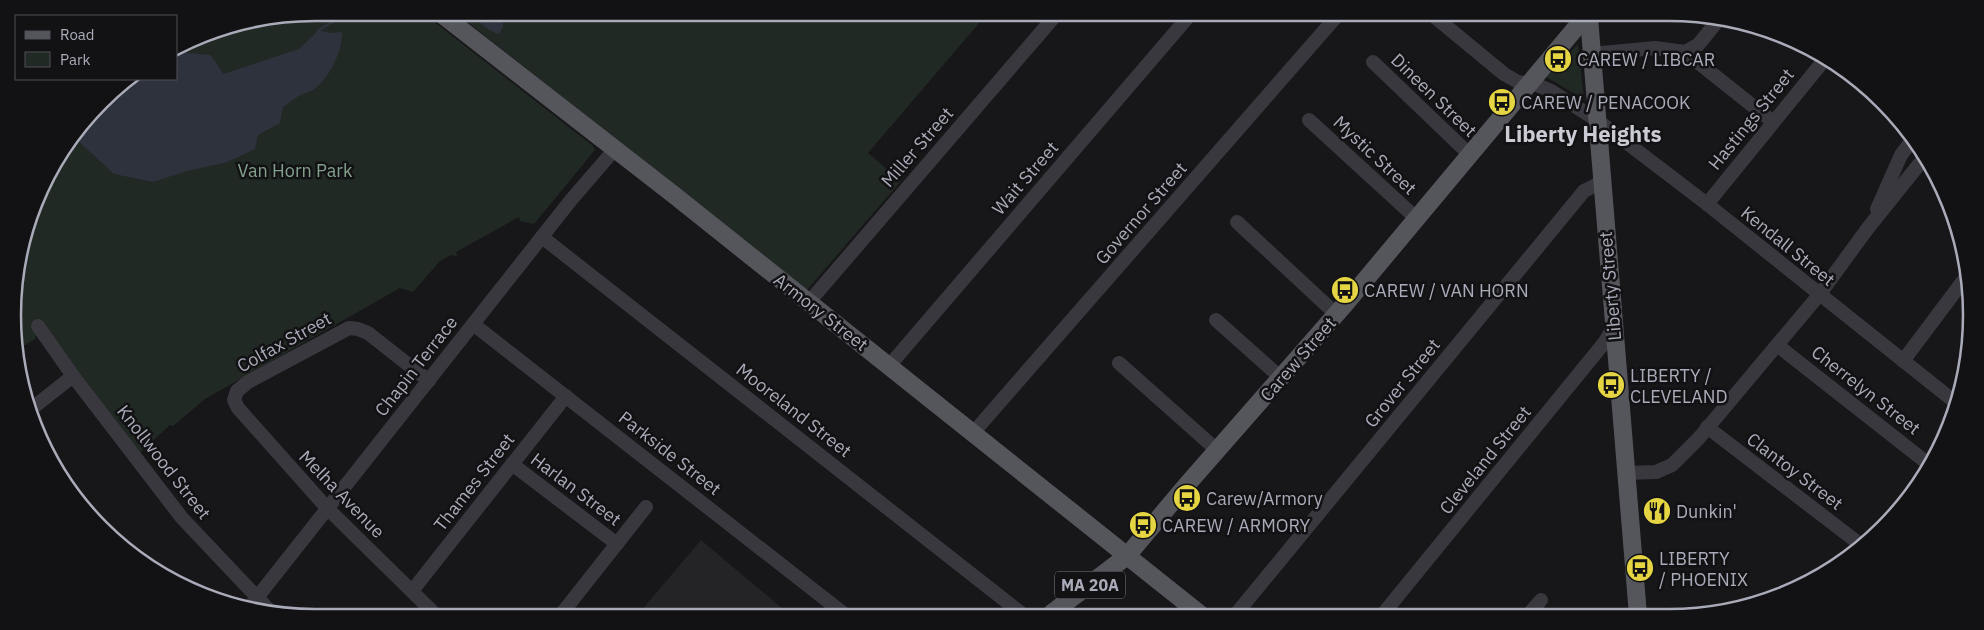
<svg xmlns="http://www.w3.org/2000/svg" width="1984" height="630" viewBox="0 0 1984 630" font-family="'IBM Plex Sans',sans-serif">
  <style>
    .built { fill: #242326 }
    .green { fill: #212924 }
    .water { fill: #2e323c }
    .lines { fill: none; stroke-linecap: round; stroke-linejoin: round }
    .stream { stroke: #2e323c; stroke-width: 2.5 }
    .minor { stroke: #39383e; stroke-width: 14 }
    .major { stroke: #55555c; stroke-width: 18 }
    .labels { text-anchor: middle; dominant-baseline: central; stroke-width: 5; stroke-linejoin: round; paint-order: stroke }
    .shield { fill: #121214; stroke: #7c7d87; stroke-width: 1 }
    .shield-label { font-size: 16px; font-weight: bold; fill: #aaabb8 }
    .poi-label { font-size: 18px; fill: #aaabb8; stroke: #121214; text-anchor: start }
    .street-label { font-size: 18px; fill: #aaabb8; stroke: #121214 }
    .park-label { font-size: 18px; fill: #83a18c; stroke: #121214 }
    .district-label { font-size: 22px; font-weight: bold; fill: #cbcbd4; stroke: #121214 }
    .rim { fill: none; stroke: #aaabb8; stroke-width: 2.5 }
  </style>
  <rect width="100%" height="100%" fill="#171719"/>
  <path class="built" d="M701 540 720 556 788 613 640 612Z"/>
  <g class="green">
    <path d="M315 13H423L593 146 595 150 534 224 520 221 519 217 456 252 457 257 451 255 440 261 413 292 400 288 205 399 173 426 170 425 135 457 38 327 35 339 20 348 15 276 44 181 115 88 130 79H176V50L200 35Z"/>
    <path d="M456 13 986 15 868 153 901 181 807 290Z"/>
    <path d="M1578 44 1584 99 1546 77Z"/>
  </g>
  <g class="water">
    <path d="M468 13H502L503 27 499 34 489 30Z"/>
    <path d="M319 30 329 33 342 32C343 50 329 80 313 90 309 93 303 93 299 96 293 99 288 104 283 107L280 123 258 135 255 149 228 162 187 171 153 182 114 174 76 139 115 88 130 79H176V52L210 55 215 61 223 74 299 49Z"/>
  </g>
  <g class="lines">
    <path class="stream" d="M317 33 319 30 347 13"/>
    <g class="minor">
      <path d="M1435 17 1504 74 1518 82 1537 85 1551 91 1597 120 1707 204 1955 402"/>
      <path d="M1685 52 1773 122"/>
      <path d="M1591 54 1655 48 1685 52 1698 45 1720 18"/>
      <path d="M1373 62 1469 154"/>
      <path d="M1309 120 1416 218"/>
      <path d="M1707 204 1825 59"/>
      <path d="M1877 209 1901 155 1913 139"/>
      <path d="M1237 222 1336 314"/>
      <path d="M542 237 1021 613"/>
      <path d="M809 302 1055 16"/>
      <path d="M1216 320 1281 378"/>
      <path d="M473 324 843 613"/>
      <path d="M38 326 73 376 182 518 271 612"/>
      <path d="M1777 345 1931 466"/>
      <path d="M1903 361 1966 277"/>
      <path d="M1119 363 1218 451"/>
      <path d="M889 366 1189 16"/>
      <path d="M429 381 368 333 358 329 349 328 248 382 237 391 234 400 238 408 327 508 433 612"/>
      <path d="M30 410 73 376"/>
      <path d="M1707 427 1861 545"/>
      <path d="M973 433 1336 17"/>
      <path d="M512 464 617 544"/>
      <path d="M1626 473 1656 472 1672 465 1699 438 1819 295 1868 228 1925 157"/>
      <path d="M412 591 566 396"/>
      <path d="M248 609 571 200 615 149"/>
      <path d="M563 612 646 507"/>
      <path d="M1236 614 1584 191 1602 182"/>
      <path d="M1383 614 1604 343 1613 328"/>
      <path d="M1529 614 1541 600"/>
    </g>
    <g class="major">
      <path d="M440 13 674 195 1200 614"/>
      <path d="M1589 18 1638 615"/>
      <path d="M1052 613 1127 556 1184 488 1346 303 1584 18"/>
    </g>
  </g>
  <defs>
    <symbol id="bus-disc" viewBox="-11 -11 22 22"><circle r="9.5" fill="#e5d543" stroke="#121214"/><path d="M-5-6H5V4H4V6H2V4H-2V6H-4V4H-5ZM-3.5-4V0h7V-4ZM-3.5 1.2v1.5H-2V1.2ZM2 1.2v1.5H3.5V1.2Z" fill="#111"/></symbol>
    <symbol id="restaurant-disc" viewBox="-11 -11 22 22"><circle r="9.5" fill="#e5d543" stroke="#121214"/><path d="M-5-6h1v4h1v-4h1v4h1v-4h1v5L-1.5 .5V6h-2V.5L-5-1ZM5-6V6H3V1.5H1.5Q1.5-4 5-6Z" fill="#111"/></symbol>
  </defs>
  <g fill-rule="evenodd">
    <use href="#bus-disc" x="1542" y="43" width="32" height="32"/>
    <use href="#bus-disc" x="1486" y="86" width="32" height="32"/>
    <use href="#bus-disc" x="1329" y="274" width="32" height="32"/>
    <use href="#bus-disc" x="1595" y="369" width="32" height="32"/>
    <use href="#bus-disc" x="1171" y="482" width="32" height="32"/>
    <use href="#restaurant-disc" x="1641" y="495" width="32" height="32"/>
    <use href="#bus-disc" x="1127" y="509" width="32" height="32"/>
    <use href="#bus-disc" x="1624" y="552" width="32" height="32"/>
  </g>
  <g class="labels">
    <rect class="shield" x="1055" y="571.5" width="70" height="27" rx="4"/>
    <g class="shield-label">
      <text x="1090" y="585">MA 20A</text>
    </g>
    <g class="poi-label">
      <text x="1577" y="59">CAREW / LIBCAR</text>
      <text x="1521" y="102">CAREW / PENACOOK</text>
      <text x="1364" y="290">CAREW / VAN HORN</text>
      <text x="1630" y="375">LIBERTY /<tspan x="1630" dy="21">CLEVELAND</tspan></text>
      <text x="1206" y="498">Carew/Armory</text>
      <text x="1676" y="511">Dunkin'</text>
      <text x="1162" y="525">CAREW / ARMORY</text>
      <text x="1659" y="558">LIBERTY<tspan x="1659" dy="21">/ PHOENIX</tspan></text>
    </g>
    <g class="street-label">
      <text transform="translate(1434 95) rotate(44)">Dineen Street</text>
      <text transform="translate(1751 119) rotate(-51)">Hastings Street</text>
      <text transform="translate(917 147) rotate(-49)">Miller Street</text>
      <text transform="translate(1375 155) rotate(43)">Mystic Street</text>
      <text transform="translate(1025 178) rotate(-49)">Wait Street</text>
      <text transform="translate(1141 213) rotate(-49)">Governor Street</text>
      <text transform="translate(1788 246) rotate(39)">Kendall Street</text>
      <text transform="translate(1610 286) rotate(-95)">Liberty Street</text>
      <text transform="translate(821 312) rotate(38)">Armory Street</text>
      <text transform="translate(284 342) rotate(-29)">Colfax Street</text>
      <text transform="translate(1298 359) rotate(-49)">Carew Street</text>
      <text transform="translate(416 366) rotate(-52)">Chapin Terrace</text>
      <text transform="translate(1402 383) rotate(-51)">Grover Street</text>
      <text transform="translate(1866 390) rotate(38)">Cherrelyn Street</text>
      <text transform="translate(794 410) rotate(38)">Mooreland Street</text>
      <text transform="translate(670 453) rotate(38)">Parkside Street</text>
      <text transform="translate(1485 460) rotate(-51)">Cleveland Street</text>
      <text transform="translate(164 462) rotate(52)">Knollwood Street</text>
      <text transform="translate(1795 471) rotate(37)">Clantoy Street</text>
      <text transform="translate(474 482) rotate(-52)">Thames Street</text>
      <text transform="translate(576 489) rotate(37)">Harlan Street</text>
      <text transform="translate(342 494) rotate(46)">Melha Avenue</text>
    </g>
    <g class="park-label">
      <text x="295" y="170">Van Horn Park</text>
    </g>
    <g class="district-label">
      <text x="1583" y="133">Liberty Heights</text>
    </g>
  </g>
  <path d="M0 0H1984V630H0ZM315 21H1669A294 294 0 0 1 1963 315V315A294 294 0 0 1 1669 609H315A294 294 0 0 1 21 315V315A294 294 0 0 1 315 21Z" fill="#121214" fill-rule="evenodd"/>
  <path class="rim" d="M315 21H1669A294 294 0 0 1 1963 315V315A294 294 0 0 1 1669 609H315A294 294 0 0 1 21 315V315A294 294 0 0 1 315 21Z"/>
  <rect x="15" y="15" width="162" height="65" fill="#121214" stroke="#4f4f56"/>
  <rect x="25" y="31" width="25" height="8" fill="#55555c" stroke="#4f4f56"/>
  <text x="60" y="40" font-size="15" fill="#aaabb8">Road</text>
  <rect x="25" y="52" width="25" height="15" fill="#212924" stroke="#4f4f56"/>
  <text x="60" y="65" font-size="15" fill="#aaabb8">Park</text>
</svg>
